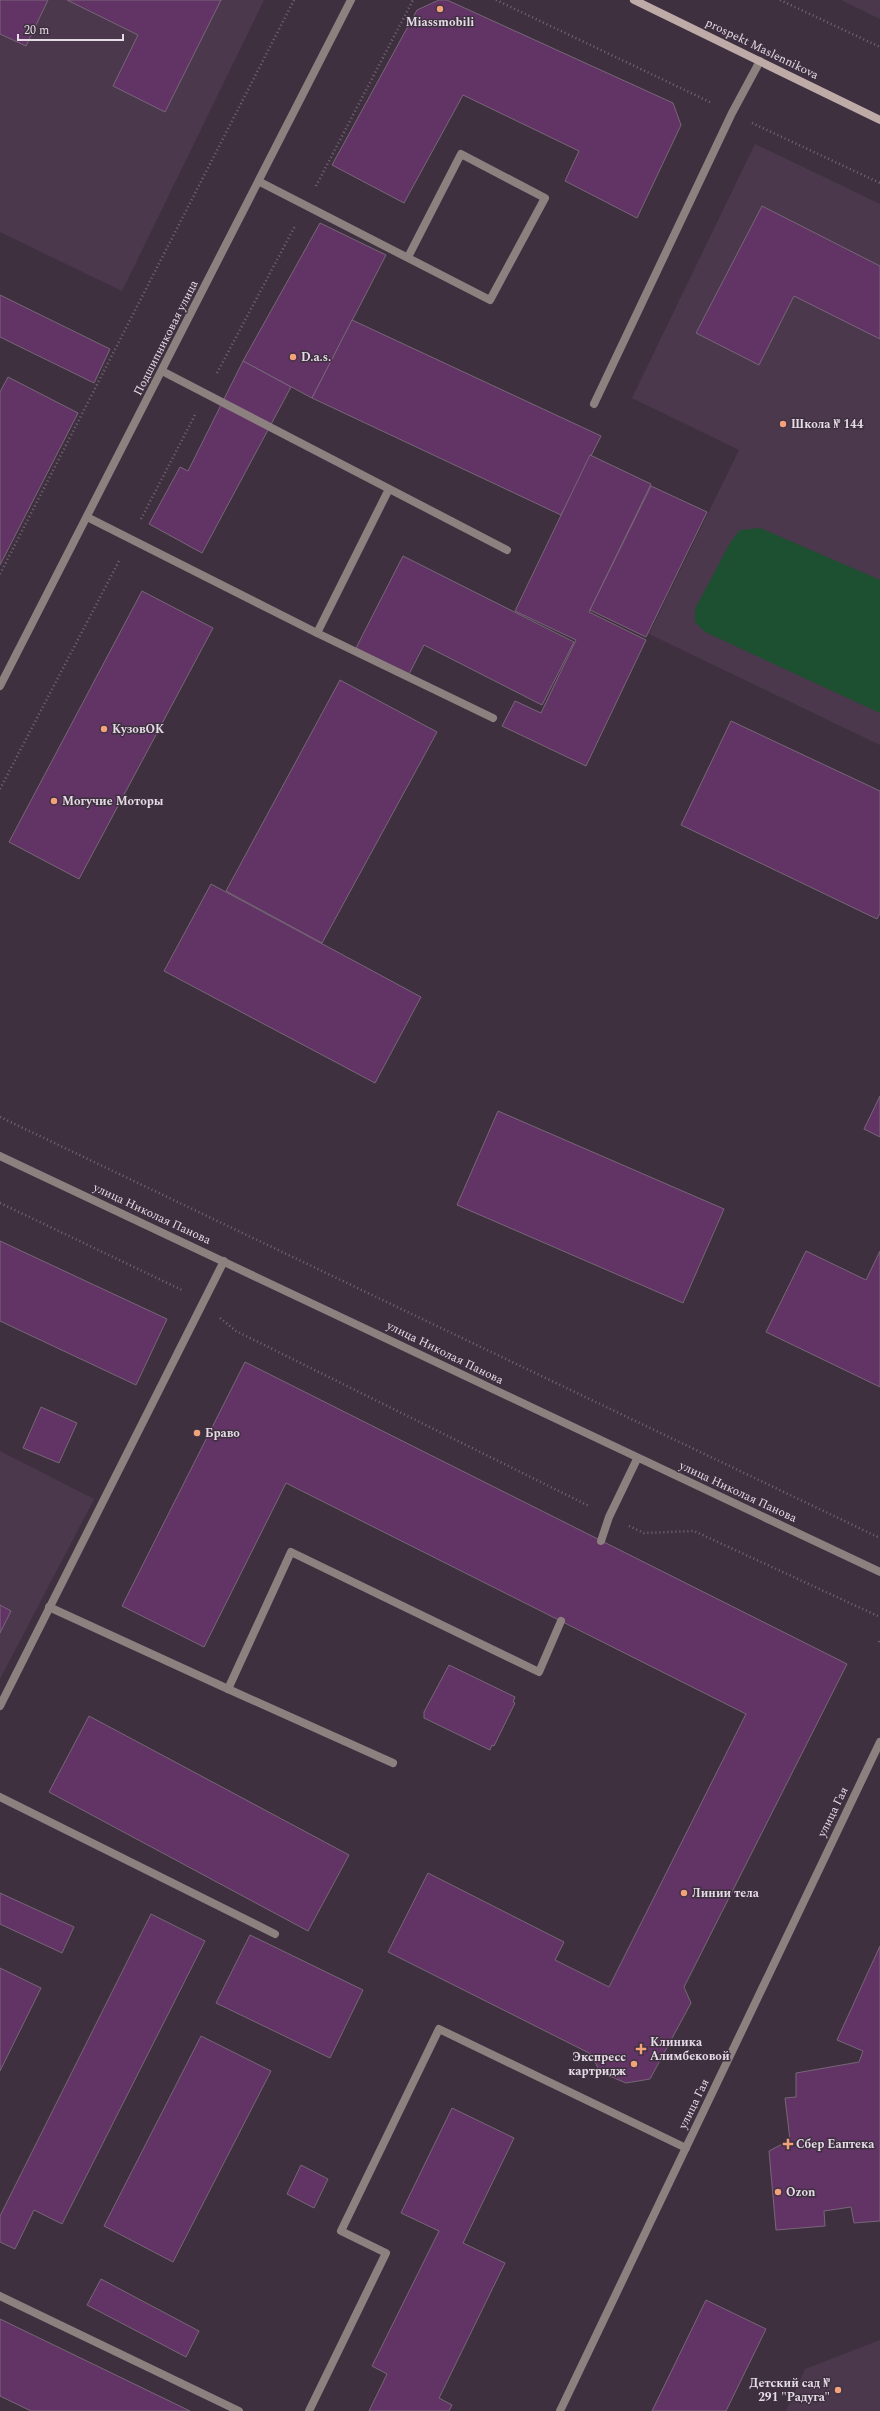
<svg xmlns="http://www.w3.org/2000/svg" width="880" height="2411" viewBox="0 0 880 2411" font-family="Spectral,serif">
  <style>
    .built { fill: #4b384c }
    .green { fill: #1c5030 }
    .building { fill: #623466; stroke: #767 }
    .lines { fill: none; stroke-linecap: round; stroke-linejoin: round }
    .path { stroke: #756775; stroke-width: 2.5; stroke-dasharray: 1 3; stroke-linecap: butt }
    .lane { stroke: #8d817f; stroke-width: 8 }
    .street { stroke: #8d817f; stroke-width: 8 }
    .secondary { stroke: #beaba8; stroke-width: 8 }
    .poi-dot { fill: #f1a27b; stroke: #3f3040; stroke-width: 1.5 }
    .labels { text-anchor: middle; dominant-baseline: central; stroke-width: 3; stroke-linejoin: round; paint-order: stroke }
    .poi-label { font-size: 12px; font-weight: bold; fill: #e5dbe5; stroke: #3f3040; text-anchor: start }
    .street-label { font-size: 12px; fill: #e5dbe5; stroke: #3f3040 }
  </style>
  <rect width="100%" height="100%" fill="#3f3040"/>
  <g class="built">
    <path d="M0 0H264L122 291 0 232Z"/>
    <path d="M880 0V19L843 1V0Z"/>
    <path d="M755 144 880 204V745L649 634 739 450 632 398Z"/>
    <path d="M0 1451 94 1499 0 1679Z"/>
    <path d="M880 2340V2411H786L805 2369Z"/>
  </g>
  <path class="green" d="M760 528 880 580V713L705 632 695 622V609L730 543 740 530Z"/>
  <g class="building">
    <path d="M0 0H48L26 46 0 34Z"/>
    <path d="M67 0H221L165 112 113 86 138 35Z"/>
    <path d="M439 0H447L673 103 681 125 637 218 565 181 579 151 463 95 404 203 332 165 417 10Z"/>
    <path d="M762 206 880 266V339L794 296 759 365 696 333Z"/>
    <path d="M320 223 386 255 312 398 243 361Z"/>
    <path d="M0 295 110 349 94 383 0 337Z"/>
    <path d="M352 320 601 436 561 515 312 398Z"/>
    <path d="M243 361 291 387 202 553 149 524 180 467 188 471Z"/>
    <path d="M8 377 78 413 0 565V392Z"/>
    <path d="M590 455 651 484 589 612 646 640 586 766 502 726 515 701 541 713 576 640 515 611Z"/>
    <path d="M651 486 707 512 646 637 590 610Z"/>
    <path d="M403 556 574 642 542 705 424 645 409 674 356 648Z"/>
    <path d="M142 591 213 628 79 879 9 842Z"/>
    <path d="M340 680 437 732 322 943 226 891Z"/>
    <path d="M731 721 880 791V913L877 919 681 825Z"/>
    <path d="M211 884 421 997 375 1083 164 971Z"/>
    <path d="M880 1096V1137L864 1129Z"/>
    <path d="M498 1111 724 1209 683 1303 457 1205Z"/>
    <path d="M0 1241 167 1319 136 1385 0 1321Z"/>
    <path d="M806 1251 866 1280 880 1251V1387L766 1332Z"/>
    <path d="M245 1362 847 1664 684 1987 691 2003 650 2079 626 2083 600 2072 591 2054 388 1952 428 1873 564 1942 555 1960 609 1987 746 1714 286 1483 204 1647 122 1606Z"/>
    <path d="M41 1407 77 1423 59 1463 23 1448Z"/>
    <path d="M0 1605 11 1611 0 1633Z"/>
    <path d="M449 1665 515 1697 513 1702 515 1703 494 1746 492 1745 490 1750 424 1718V1712Z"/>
    <path d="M89 1716 349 1855 308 1931 49 1792Z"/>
    <path d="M0 1893 74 1927 62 1953 0 1924Z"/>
    <path d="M151 1914 205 1941 62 2224 34 2210 15 2249 0 2242V2216Z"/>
    <path d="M250 1935 363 1990 330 2058 216 2003Z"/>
    <path d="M880 1946V2221L854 2223 851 2207 824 2211 825 2226 776 2230 769 2151 790 2140 785 2098 796 2097V2073L859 2062 863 2051 837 2040Z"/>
    <path d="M0 1968 41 1988 0 2071Z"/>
    <path d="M201 2036 271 2071 173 2262 104 2226Z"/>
    <path d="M452 2108 514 2138 463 2243 505 2263 439 2398 452 2405 449 2411H369L387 2374 372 2366 439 2231 401 2213Z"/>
    <path d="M301 2165 328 2179 314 2208 287 2194Z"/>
    <path d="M101 2279 199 2331 186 2357 87 2305Z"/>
    <path d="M706 2300 766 2329 726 2411H652Z"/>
    <path d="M0 2319 190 2411H31L0 2396Z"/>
  </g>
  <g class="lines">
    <g class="path">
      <path d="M496 0 712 103"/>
      <path d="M780 0 880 47"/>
      <path d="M752 123 880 183"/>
      <path d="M316 186 413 0"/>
      <path d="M217 373 295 226"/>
      <path d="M141 519 196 413"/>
      <path d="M0 574 294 0"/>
      <path d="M0 789 120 559"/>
      <path d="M0 1117 880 1538"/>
      <path d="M0 1203 184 1291"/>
      <path d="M220 1318 236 1331 589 1506"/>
      <path d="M629 1526 644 1533 694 1531 880 1617"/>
      <path d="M879 1642 880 1640"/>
    </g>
    <g class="lane">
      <path d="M260 182 490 300 545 198 461 154 408 257"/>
      <path d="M162 371 507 550"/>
      <path d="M594 404 732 113 760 61"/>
      <path d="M87 517 317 633 389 489"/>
      <path d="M317 633 493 718"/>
      <path d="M601 1541 609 1517 637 1459"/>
      <path d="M49 1607 228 1689 291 1552 539 1672 561 1621"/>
      <path d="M228 1689 393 1763"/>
      <path d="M0 1706 224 1261"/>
      <path d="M0 1797 275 1934"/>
      <path d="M0 2296 239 2411"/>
      <path d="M309 2411 386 2253 341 2231 439 2029 686 2148"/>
    </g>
    <g class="street">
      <path d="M0 686 351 0"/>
      <path d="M0 1156 880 1572"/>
      <path d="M560 2411 880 1742"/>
    </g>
    <path class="secondary" d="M634 0 880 120"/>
  </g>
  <g class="poi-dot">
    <circle cx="440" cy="9" r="4"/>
    <circle cx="293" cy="357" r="4"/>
    <circle cx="783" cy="424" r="4"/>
    <circle cx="104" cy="729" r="4"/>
    <circle cx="54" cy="801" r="4"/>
    <circle cx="197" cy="1433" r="4"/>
    <circle cx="684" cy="1893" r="4"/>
    <path d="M639 2043h4v4h4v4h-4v4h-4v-4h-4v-4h4z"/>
    <circle cx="634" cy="2064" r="4"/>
    <path d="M786 2138h4v4h4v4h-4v4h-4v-4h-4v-4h4z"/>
    <circle cx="778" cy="2192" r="4"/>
    <circle cx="838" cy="2390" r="4"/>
  </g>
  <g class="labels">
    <g class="poi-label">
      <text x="440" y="22" text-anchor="middle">Miassmobili</text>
      <text x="301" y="357">D.a.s.</text>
      <text x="791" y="424">Школа № 144</text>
      <text x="112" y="729">КузовОК</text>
      <text x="62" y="801">Могучие Моторы</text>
      <text x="205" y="1433">Браво</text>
      <text x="692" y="1893">Линии тела</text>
      <text x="650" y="2042">Клиника<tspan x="650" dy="14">Алимбековой</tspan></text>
      <text x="626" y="2057" text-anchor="end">Экспресс<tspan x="626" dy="14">картридж</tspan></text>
      <text x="796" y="2144">Сбер Еаптека</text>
      <text x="786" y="2192">Ozon</text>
      <text x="830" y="2383" text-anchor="end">Детский сад №<tspan x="830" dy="14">291 "Радуга"</tspan></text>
    </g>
    <g class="street-label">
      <text transform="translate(762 49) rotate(26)">prospekt Maslennikova</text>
      <text transform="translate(166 338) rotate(-63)">Подшипниковая улица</text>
      <text transform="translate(152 1214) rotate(25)">улица Николая Панова</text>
      <text transform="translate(445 1353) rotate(26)">улица Николая Панова</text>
      <text transform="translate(738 1492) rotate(25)">улица Николая Панова</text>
      <text transform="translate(833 1812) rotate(-64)">улица Гая</text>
      <text transform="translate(694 2104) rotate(-64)">улица Гая</text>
    </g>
  </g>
  <path d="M18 34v6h105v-6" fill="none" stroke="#e5dbe5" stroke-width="2"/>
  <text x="24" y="34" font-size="12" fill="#e5dbe5" stroke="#3f3040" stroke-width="3" paint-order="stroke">20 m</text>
</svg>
